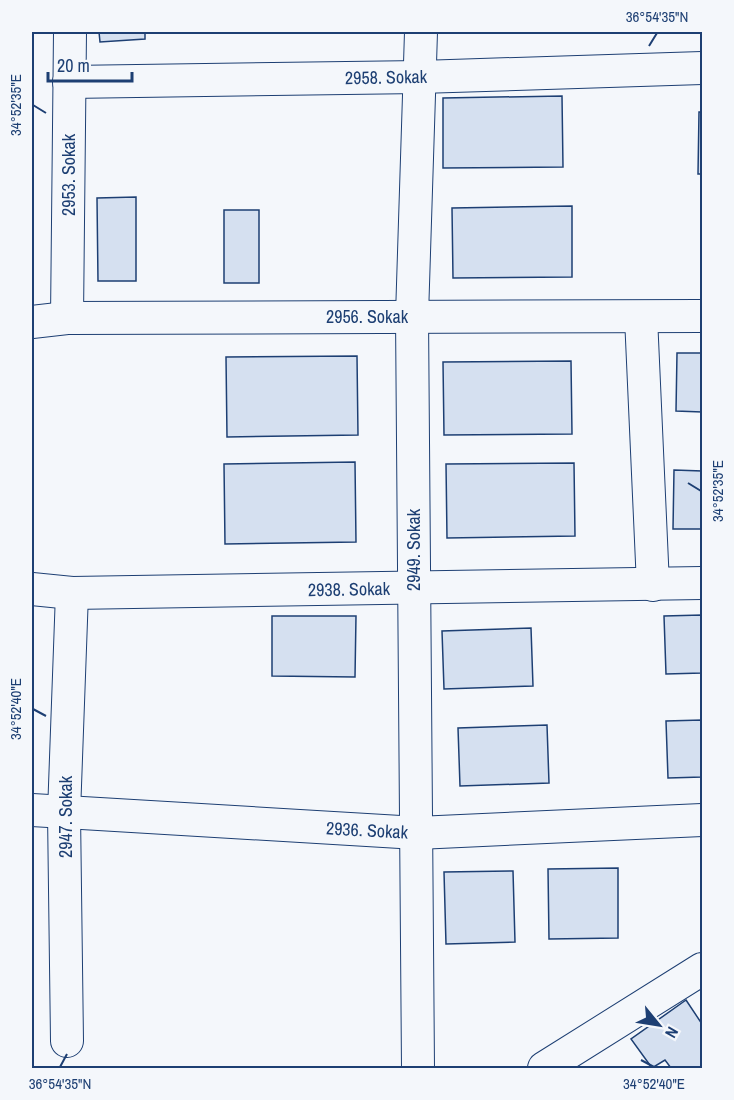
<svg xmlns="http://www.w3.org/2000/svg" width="734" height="1100" viewBox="0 0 734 1100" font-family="'Archivo Narrow',sans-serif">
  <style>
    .building { fill: #d5e0f0; stroke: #1d3f73; stroke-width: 1.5 }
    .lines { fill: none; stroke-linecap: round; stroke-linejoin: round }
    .minor-casing { stroke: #1d3f73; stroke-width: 34 }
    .minor { stroke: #f4f7fb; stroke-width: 32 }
    .ticks { fill: none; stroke: #1d3f73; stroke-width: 2 }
    .labels { text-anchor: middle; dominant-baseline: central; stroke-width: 4.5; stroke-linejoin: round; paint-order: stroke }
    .street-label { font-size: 18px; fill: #1d3f73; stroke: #f4f7fb }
    .neatline { fill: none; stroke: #1d3f73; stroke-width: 2 }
    .ticks-label { font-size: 15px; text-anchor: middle; fill: #1d3f73 }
  </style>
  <rect width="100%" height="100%" fill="#f4f7fb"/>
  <g class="building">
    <path d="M99 32H145V39L100 42Z"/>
    <path d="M562 96 563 167 443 168V98Z"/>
    <path d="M699 112H702V174H698Z"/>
    <path d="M136 197V281H98L97 198Z"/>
    <path d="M572 206V277L453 278 452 208Z"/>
    <rect x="224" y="210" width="35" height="73"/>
    <path d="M677 353H702V412L676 411Z"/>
    <path d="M357 356 358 435 227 437 226 357Z"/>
    <path d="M571 361 572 434 444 435 443 362Z"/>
    <path d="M355 462 356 542 225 544 224 464Z"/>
    <path d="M574 463 575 536 447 538 446 464Z"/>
    <path d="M674 470 702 471V529H673Z"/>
    <path d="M702 615V673L666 674 664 616Z"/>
    <path d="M272 616H356L355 677 272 676Z"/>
    <path d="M531 628 533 686 444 689 442 631Z"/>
    <path d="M702 720V777L668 778 666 721Z"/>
    <path d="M547 725 549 783 460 786 458 728Z"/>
    <path d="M618 868V938L549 939 548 869Z"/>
    <path d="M513 871 515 942 446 944 444 872Z"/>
    <path d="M686 1000 702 1024V1068H671L665 1060 652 1068 631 1039Z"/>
  </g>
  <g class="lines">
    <defs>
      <g id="minor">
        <path d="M69 82 420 77 702 68"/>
        <path d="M641 317 653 585"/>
        <path d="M67 318 70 32"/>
        <path d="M32 322 67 318 702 316"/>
        <path d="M32 589 72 593 702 583"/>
        <path d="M32 810 417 833 702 820"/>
        <path d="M67 1041 64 813 72 593"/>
        <path d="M418 1068 412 316 421 32"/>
        <path d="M544 1068 702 969"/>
      </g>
    </defs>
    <use href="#minor" class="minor-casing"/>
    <use href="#minor" class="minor"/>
  </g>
  <path class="ticks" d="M649 46 657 33M33 105 46 113M688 483 701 491M33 709 46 716M641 1060 654 1067M60 1067 67 1054"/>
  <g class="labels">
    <g class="street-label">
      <text transform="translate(386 77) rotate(-1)">2958. Sokak</text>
      <text transform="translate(68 175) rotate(-90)">2953. Sokak</text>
      <text x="367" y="316">2956. Sokak</text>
      <text transform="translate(413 550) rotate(-90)">2949. Sokak</text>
      <text transform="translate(349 589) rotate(-1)">2938. Sokak</text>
      <text transform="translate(65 817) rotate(-90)">2947. Sokak</text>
      <text transform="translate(367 830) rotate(3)">2936. Sokak</text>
    </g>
  </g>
  <rect width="734" height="1100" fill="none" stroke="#f4f7fb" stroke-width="66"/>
  <g transform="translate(659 1025) rotate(120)" stroke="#f4f7fb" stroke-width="4.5" paint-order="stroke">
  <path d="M0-4.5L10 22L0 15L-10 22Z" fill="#1d3f73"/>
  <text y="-9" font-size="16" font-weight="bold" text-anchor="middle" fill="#1d3f73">N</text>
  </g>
  <path d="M48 72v9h84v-9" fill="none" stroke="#1d3f73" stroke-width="3"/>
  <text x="57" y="72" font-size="18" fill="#1d3f73" stroke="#f4f7fb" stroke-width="4.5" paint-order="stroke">20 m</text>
  <rect x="33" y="33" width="668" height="1034" class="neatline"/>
  <g class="ticks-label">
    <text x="657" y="22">36°54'35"N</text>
    <text transform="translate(16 105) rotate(-90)" y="5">34°52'35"E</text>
    <text transform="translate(718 491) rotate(-90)" y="5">34°52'35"E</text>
    <text transform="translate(16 709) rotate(-90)" y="5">34°52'40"E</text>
    <text x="60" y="1089">36°54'35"N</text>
    <text x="654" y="1089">34°52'40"E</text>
  </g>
</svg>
